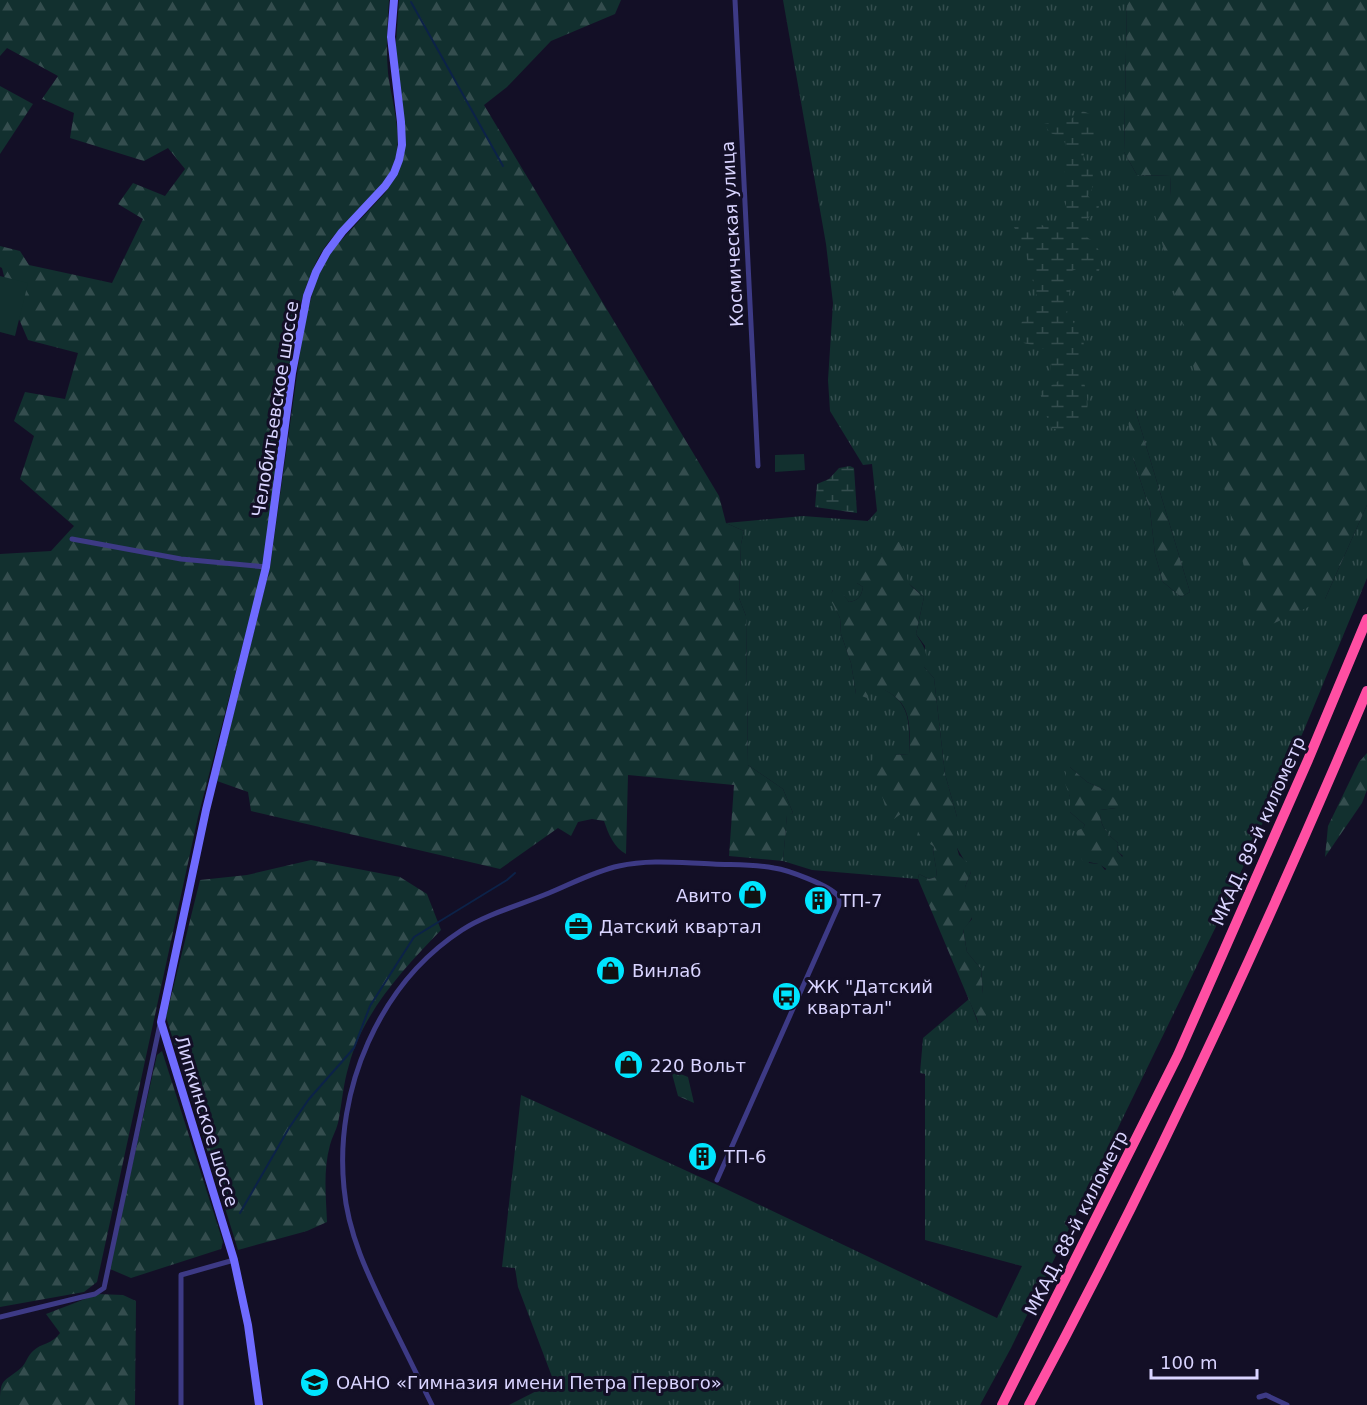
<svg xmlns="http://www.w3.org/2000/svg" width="1367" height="1405" viewBox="0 0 1367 1405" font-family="'DejaVu Sans',sans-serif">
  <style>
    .grass { fill: url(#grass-tufts); fill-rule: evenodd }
    .forest { fill: url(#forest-firs) }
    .wetland { fill: url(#wetland-marsh) }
    .park { fill: url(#park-crowns) }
    .pitch { fill: #12302f }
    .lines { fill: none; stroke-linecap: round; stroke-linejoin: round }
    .stream { stroke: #0c2248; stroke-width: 2 }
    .street { stroke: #3d3a85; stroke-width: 5 }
    .secondary { stroke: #6f6bff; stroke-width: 8 }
    .highway { stroke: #ff4fa3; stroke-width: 10 }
    .labels { text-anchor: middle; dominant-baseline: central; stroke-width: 6; stroke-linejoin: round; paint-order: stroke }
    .street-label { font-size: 18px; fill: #d9d4ff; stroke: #130f26 }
    .poi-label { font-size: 18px; fill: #d9d4ff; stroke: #130f26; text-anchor: start }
  </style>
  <defs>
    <pattern id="grass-tufts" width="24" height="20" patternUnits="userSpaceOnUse" patternTransform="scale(1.5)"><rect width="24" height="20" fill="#12302f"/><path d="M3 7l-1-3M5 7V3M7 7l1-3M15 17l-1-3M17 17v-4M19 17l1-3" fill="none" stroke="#344d4e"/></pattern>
    <pattern id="forest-firs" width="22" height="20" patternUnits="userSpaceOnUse" patternTransform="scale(1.5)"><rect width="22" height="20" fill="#12302f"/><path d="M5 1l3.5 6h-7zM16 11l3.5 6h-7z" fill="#344d4e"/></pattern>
    <pattern id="wetland-marsh" width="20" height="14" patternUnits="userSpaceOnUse" patternTransform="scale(1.5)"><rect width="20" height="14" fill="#12302f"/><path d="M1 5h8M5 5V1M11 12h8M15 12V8" fill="none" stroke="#344d4e"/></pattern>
    <pattern id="park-crowns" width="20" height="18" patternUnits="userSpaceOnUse" patternTransform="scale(1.5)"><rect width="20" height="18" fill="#12302f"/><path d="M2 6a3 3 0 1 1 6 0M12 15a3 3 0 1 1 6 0" fill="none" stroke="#344d4e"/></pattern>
  </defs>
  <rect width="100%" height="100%" fill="#130f26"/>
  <path class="grass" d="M783 0H1127L1124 152 1137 175 1171 176 1170 196 1325 599 1367 505V578L1304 730 1224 910 1011 1348 980 1405H509L554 1382 518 1287 515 1268 502 1267 521 1095 724 1188 997 1318 1022 1266 925 1240V1074L920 1073 923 1038 969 999 979 1026 983 994 981 969 967 952 963 929 972 919 965 887 971 872 957 848V817L945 774 934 678 924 667 925 646 916 634 924 597 907 582 905 575 882 553 857 583 863 587C861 597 859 600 849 602L839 590H833L830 597 840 618 841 634 851 663 856 694 876 686C911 699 910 722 909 754L894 755 906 810 925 816C925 827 927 840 934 847 932 858 938 866 936 877L929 879 919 874 918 879 812 870 783 861 787 814 793 813 783 789 748 765 746 616 739 598 741 544 744 531 726 523 803 516 868 521 877 511 872 464 863 465 830 411 828 380 833 303 826 244ZM1135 409 1190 592 1181 597 1163 582 1155 554 1150 510 1133 458ZM1070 767 1087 782 1105 790 1116 808 1100 810C1099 825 1107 834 1118 843L1117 851 1123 856 1105 870 1100 864 1089 863 1083 828 1085 825 1070 812C1070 807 1071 801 1070 797 1068 785 1062 779 1070 767Z"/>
  <g class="forest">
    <path d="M0 0H389C387 25 386 49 388 73 391 98 403 136 395 160 384 197 341 220 321 253 310 272 303 295 297 317L262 571 198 817 97 1282 84 1292 0 1307V554L51 551 74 526 20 479 34 436 14 421 25 392 65 399 78 353 28 340 9 296 2 268 0 267V246L20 251 29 265 112 283 143 219 118 204 133 183 165 196 185 169 168 148 144 161 70 138 74 113 42 99 58 76 7 48 0 56Z"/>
    <path d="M399 0H621L615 14 551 41 507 87 484 105 719 496 726 523 744 531 741 544 739 598 746 616 748 765 783 789 793 813 787 815 783 861 729 856 734 785 628 775 626 854C614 848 608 833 604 821L592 819 578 822 571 836 558 828 500 869 251 811 248 792 217 781 270 567 304 325 316 280 332 250 385 193 398 172 404 154 395 57Z"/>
    <path d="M1127 0H1367V505L1325 599 1260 630 1154 211 1170 196 1171 176 1137 175 1124 152Z"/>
    <path d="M0 86 33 104 0 154Z"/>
    <path d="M1135 409 1190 592 1181 597 1163 582 1155 554 1150 510 1133 458 1127 411Z"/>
    <path d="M884 540 900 542 910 562C903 583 909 584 924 597L916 634C923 645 930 654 924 667L934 678 945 774 957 817V848L959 855 970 865 971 872 965 887C975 906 979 912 963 930L967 952 981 969 983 994 989 999 987 1014 979 1028 977 1019 918 879 919 874 929 879 936 877C938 866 932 858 934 847 929 842 923 842 917 836L919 828 925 823V817L911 816 906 810 894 819 888 816 872 762 875 750 882 747 894 755 909 754C911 722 911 698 876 687L867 698 856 694 851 663 841 634 840 618 829 597 833 590H840L849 602C859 600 861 597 863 587L857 583 853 576 856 569 882 553 879 546Z"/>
    <path d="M1367 753V790L1362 803 1325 857 1328 826 1359 762Z"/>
    <path d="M1063 766 1070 767 1087 782 1105 790 1120 803 1116 808 1100 810C1099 825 1107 834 1118 843L1117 851C1124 857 1125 862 1123 871L1120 874C1111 873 1108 870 1102 866 1097 862 1088 863 1082 860L1076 831 1083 828 1085 825 1070 812V797L1065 783 1066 773Z"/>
    <path d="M311 860 400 877 427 894 441 930C404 968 363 1012 349 1065 343 1084 342 1104 338 1123 336 1131 332 1137 330 1145 323 1170 326 1197 327 1222L307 1231 238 1250 166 1017 200 880 247 875Z"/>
    <path d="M162 1051 223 1242 221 1249 131 1278 110 1269V1264L157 1055Z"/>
    <path d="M98 1294 123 1295 136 1301 135 1405H0C0 1376 3 1384 22 1367 26 1363 28 1355 33 1351 41 1343 53 1344 60 1333L46 1314Z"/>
  </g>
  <g class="wetland">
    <path d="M1083 111 1092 115 1097 132 1084 151 1083 164 1093 171 1092 189 1088 196 1099 206 1098 210 1087 219 1082 234 1094 242 1102 256 1099 271 1092 272 1082 266 1072 271 1067 314C1072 322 1080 329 1083 338 1086 350 1078 360 1080 370 1080 373 1082 376 1083 379 1088 395 1091 415 1080 429L1064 431 1051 428 1044 409 1040 392 1060 380 1050 373 1052 355 1049 350 1024 343 1019 337 1021 323 1033 309 1037 297 1024 247 1014 227 1029 219 1046 227 1066 221C1067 204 1065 193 1064 177 1064 163 1066 151 1065 138L1050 133 1044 124 1069 120Z"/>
    <path d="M850 466 854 468 857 513 815 507 817 484 829 479 839 468Z"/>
  </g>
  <path class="park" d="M671 1070 688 1077 694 1103 678 1096Z"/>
  <g class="pitch">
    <path d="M0 276 28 283 15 336 0 332Z"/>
    <path d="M804 454 805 470 775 472V455Z"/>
  </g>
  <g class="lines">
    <g class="stream">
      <path d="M411 2 503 166"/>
      <path d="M240 1213 289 1128 309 1099 354 1048 370 1006 414 937 507 880 515 873"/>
    </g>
    <g class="street">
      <path d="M735 0 758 466"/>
      <path d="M72 539 181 559 266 567"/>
      <path d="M0 1317 82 1297 95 1294 104 1288 160 1024"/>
      <path d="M1259 1397 1266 1395 1287 1405"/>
      <path d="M181 1405V1275L234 1260"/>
      <path d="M432 1405C417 1375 403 1346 388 1316 368 1275 348 1234 344 1188 334 1090 379 984 462 930 487 914 520 905 549 893 571 884 595 871 619 866 650 859 681 863 713 864 733 865 754 864 774 868 788 870 829 885 838 896 840 900 839 901 839 905L717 1180"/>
    </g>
    <path class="secondary" d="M259 1405 248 1325 234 1260 161 1022 206 810 266 567 292 373 307 296 316 272 327 252 342 232 385 186 394 173 399 160 402 145 401 122 391 37 394 0"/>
    <g class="highway">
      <path d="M1002 1405 1178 1055 1308 760 1367 619"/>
      <path d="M1029 1405C1154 1173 1265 933 1367 691"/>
    </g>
  </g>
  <defs>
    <symbol id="shop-disc" viewBox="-11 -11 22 22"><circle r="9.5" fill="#00e5ff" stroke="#130f26"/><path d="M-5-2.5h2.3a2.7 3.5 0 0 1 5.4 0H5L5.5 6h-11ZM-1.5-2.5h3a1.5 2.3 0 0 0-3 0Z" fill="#111"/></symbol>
    <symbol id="building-disc" viewBox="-11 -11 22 22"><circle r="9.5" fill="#00e5ff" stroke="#130f26"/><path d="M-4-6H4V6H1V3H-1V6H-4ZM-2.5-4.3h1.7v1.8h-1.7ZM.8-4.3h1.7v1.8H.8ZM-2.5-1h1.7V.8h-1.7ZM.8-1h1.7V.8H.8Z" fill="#111"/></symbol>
    <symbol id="office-disc" viewBox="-11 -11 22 22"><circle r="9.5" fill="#00e5ff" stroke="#130f26"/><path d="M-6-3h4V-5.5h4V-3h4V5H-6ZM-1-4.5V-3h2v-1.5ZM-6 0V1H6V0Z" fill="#111"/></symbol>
    <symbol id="bus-disc" viewBox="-11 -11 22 22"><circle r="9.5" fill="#00e5ff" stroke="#130f26"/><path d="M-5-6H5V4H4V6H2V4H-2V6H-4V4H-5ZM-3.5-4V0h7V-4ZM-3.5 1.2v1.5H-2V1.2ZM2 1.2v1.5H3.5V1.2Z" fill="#111"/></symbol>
    <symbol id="school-disc" viewBox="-11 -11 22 22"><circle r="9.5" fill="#00e5ff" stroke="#130f26"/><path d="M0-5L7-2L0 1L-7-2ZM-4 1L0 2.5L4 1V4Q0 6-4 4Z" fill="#111"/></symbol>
  </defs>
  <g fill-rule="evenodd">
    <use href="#shop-disc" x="736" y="878" width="33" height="33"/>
    <use href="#building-disc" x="802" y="884" width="33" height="33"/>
    <use href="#office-disc" x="562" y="910" width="33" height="33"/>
    <use href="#shop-disc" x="594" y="954" width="33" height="33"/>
    <use href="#bus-disc" x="770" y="980" width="33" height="33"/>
    <use href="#shop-disc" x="612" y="1048" width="33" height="33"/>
    <use href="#building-disc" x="686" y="1140" width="33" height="33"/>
    <use href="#school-disc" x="298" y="1366" width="33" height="33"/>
  </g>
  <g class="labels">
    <g class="street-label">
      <text transform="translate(732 234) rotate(-93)">Космическая улица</text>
      <text transform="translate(275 409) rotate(-81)">Челобитьевское шоссе</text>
      <text transform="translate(1258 831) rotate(-66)">МКАД, 89-й километр</text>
      <text transform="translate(207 1121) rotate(73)">Липкинское шоссе</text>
      <text transform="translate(1076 1223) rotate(-63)">МКАД, 88-й километр</text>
    </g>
    <g class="poi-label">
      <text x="732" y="895" text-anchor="end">Авито</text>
      <text x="840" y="900">ТП-7</text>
      <text x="599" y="926">Датский квартал</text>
      <text x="632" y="970">Винлаб</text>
      <text x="807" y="986">ЖК "Датский<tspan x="807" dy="21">квартал"</tspan></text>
      <text x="650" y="1065">220 Вольт</text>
      <text x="724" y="1156">ТП-6</text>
      <text x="336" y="1382">ОАНО «Гимназия имени Петра Первого»</text>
    </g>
  </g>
  <path d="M1151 1369v9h106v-9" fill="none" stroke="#d9d4ff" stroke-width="3"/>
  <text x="1160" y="1369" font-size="18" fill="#d9d4ff" stroke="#130f26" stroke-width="4.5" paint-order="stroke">100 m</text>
</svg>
